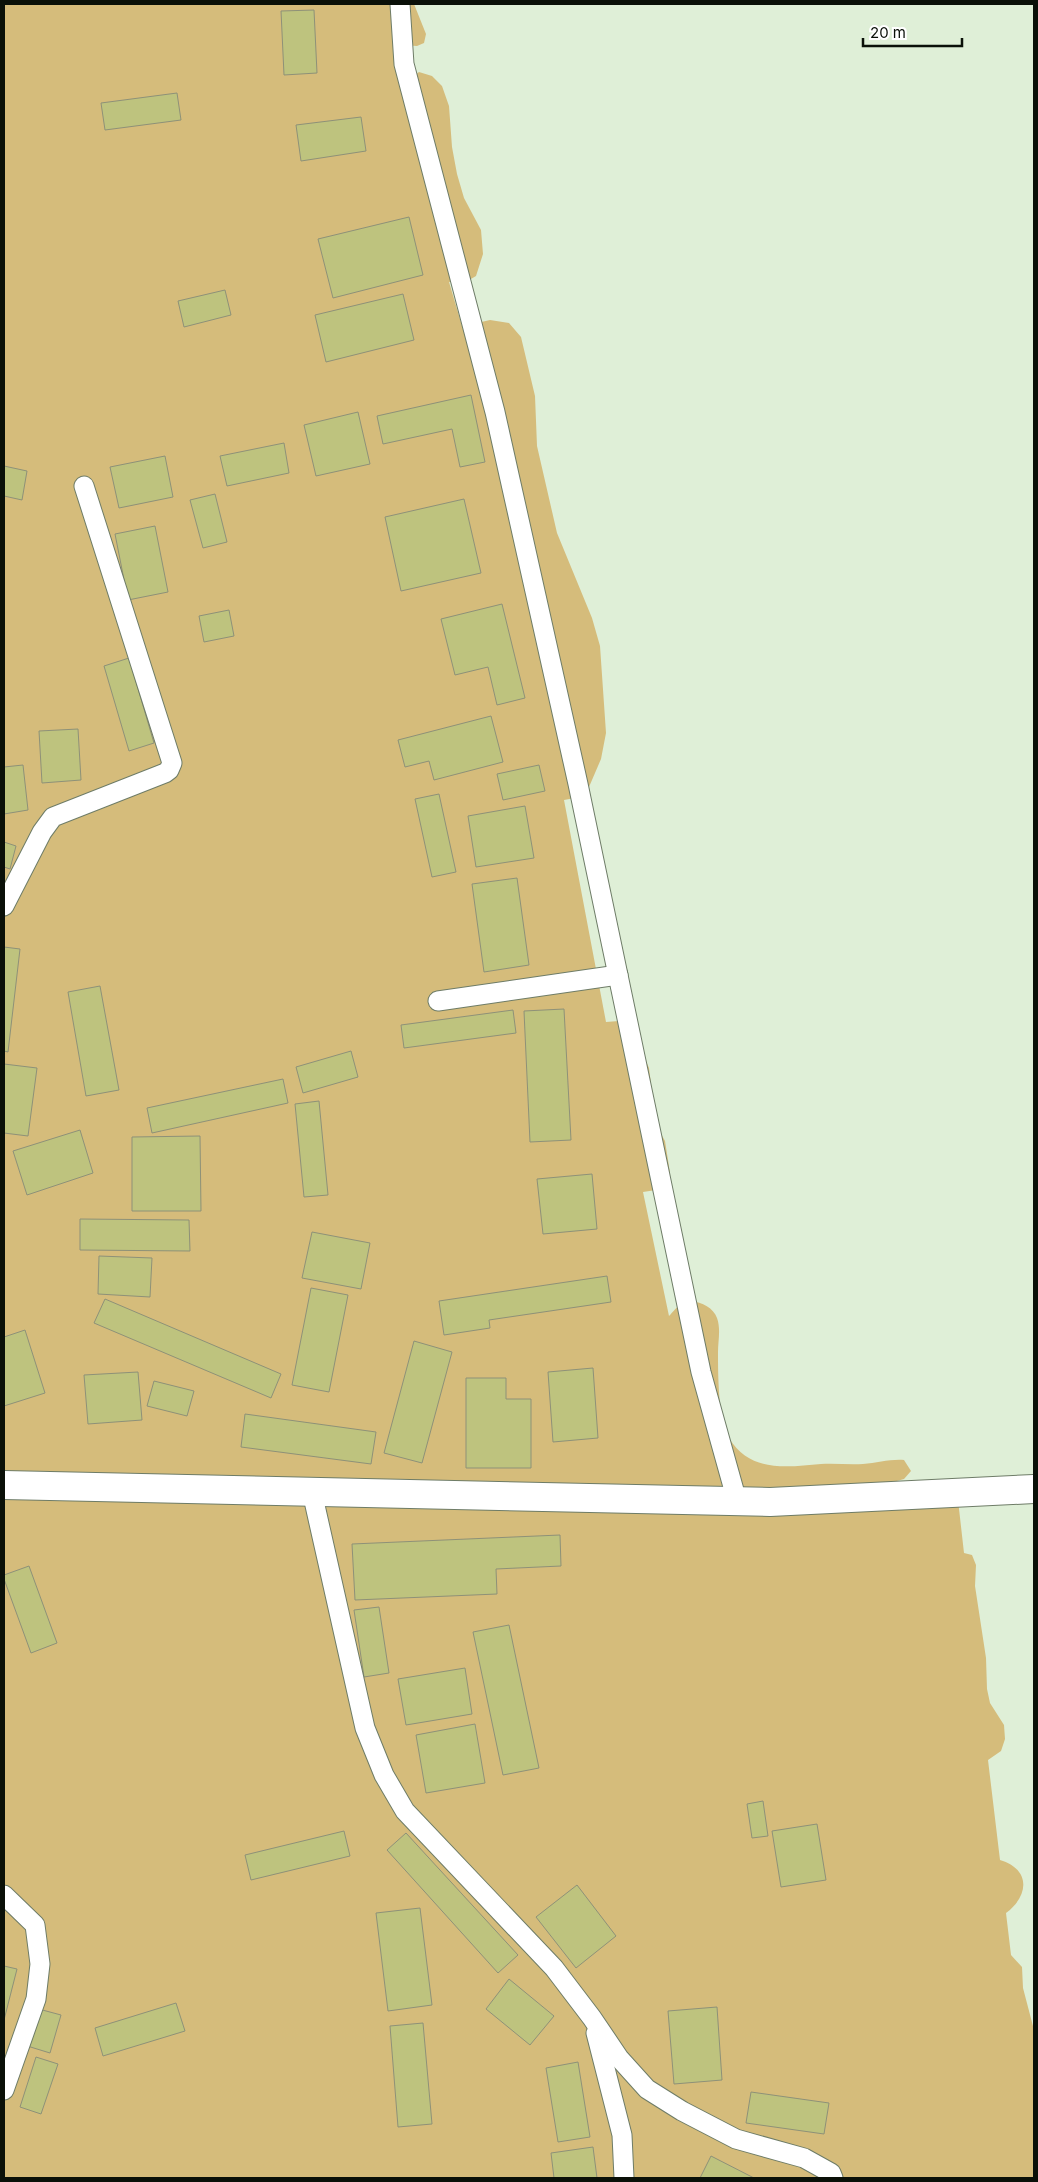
<svg xmlns="http://www.w3.org/2000/svg" width="1038" height="2182" viewBox="0 0 1038 2182" font-family="Inter,sans-serif">
  <style>
    .green { fill: #d5bc7b }
    .building { fill: #bec37e; stroke: #8e9178 }
    .lines { fill: none; stroke-linecap: round; stroke-linejoin: round }
    .service-casing { stroke: #6e7c67; stroke-width: 21 }
    .secondary-casing { stroke: #6e7c67; stroke-width: 30 }
    .service { stroke: #fff; stroke-width: 19 }
    .secondary { stroke: #fff; stroke-width: 28 }
  </style>
  <rect width="100%" height="100%" fill="#dfefd7"/>
  <path class="green" d="M4 4H414L426 34 424 43 417 46 402 45 408 80 419 72 432 76 442 86 449 106 452 147 457 174 464 198 481 230 483 254 476 276 464 283 449 282 465 336 474 335 477 323 490 320 509 323 521 337 535 396 537 446 557 533 592 618 600 646 606 733 601 759 589 787 575 798 564 800 606 1022 619 1021 636 1039 649 1068 656 1125 665 1141 670 1173 656 1190 643 1192 669 1316C673 1312 678 1305 683 1303 695 1298 713 1306 717 1318 721 1329 718 1341 718 1352 718 1374 718 1419 729 1438 750 1473 787 1467 821 1464 835 1463 849 1465 863 1464 877 1463 890 1459 904 1460L911 1471 904 1479 882 1485 958 1500 964 1553 972 1555 976 1565 975 1586 986 1658 987 1689 990 1703 1004 1725 1005 1739 1001 1751 988 1760 1000 1860C1030 1869 1030 1895 1006 1913L1011 1955 1022 1967 1023 1988 1034 2030V2178H4Z"/>
  <g class="building">
    <path d="M314 10 317 73 284 75 281 11Z"/>
    <path d="M177 93 181 120 105 130 101 103Z"/>
    <path d="M361 117 366 151 301 161 296 125Z"/>
    <path d="M409 217 423 275 333 298 318 239Z"/>
    <path d="M225 290 231 315 184 327 178 301Z"/>
    <path d="M403 294 414 340 326 362 315 315Z"/>
    <path d="M471 395 485 462 460 467 452 429 383 444 377 416Z"/>
    <path d="M358 412 370 464 316 476 304 425Z"/>
    <path d="M284 443 289 473 227 486 220 456Z"/>
    <path d="M165 456 173 497 119 508 110 467Z"/>
    <path d="M4 466 27 471 22 500 4 496Z"/>
    <path d="M215 494 227 542 203 548 190 500Z"/>
    <path d="M464 499 481 573 401 591 385 517Z"/>
    <path d="M155 526 168 592 128 600 115 534Z"/>
    <path d="M502 604 525 698 497 705 488 667 455 675 441 619Z"/>
    <path d="M229 610 234 636 204 642 199 616Z"/>
    <path d="M129 658 154 743 129 751 104 666Z"/>
    <path d="M491 716 503 762 434 780 429 761 405 767 398 740Z"/>
    <path d="M78 729 81 780 42 783 39 731Z"/>
    <path d="M23 765 28 810 4 814V767Z"/>
    <path d="M539 765 545 791 503 800 497 774Z"/>
    <path d="M439 794 456 872 432 877 415 799Z"/>
    <path d="M525 806 534 858 476 867 468 816Z"/>
    <path d="M4 842 16 846 10 869 4 867Z"/>
    <path d="M517 878 529 965 484 972 472 884Z"/>
    <path d="M4 947 20 949 8 1052 4 1051Z"/>
    <path d="M100 986 119 1090 86 1096 68 992Z"/>
    <path d="M564 1009 571 1140 530 1142 524 1011Z"/>
    <path d="M513 1010 516 1033 404 1048 401 1025Z"/>
    <path d="M351 1051 358 1077 303 1093 296 1067Z"/>
    <path d="M4 1064 37 1068 28 1136 4 1133Z"/>
    <path d="M283 1079 288 1103 152 1133 147 1108Z"/>
    <path d="M319 1101 328 1195 304 1197 295 1104Z"/>
    <path d="M80 1130 93 1173 27 1195 13 1151Z"/>
    <path d="M200 1136 201 1211H132V1137Z"/>
    <path d="M592 1174 597 1229 543 1234 537 1179Z"/>
    <path d="M80 1219 189 1220 190 1251 80 1250Z"/>
    <path d="M312 1232 370 1243 361 1289 302 1278Z"/>
    <path d="M99 1256 152 1258 150 1297 98 1294Z"/>
    <path d="M607 1276 611 1302 489 1320 490 1328 444 1335 439 1301Z"/>
    <path d="M311 1288 348 1295 329 1392 292 1385Z"/>
    <path d="M105 1299 281 1374 271 1398 94 1323Z"/>
    <path d="M25 1330 45 1393 4 1406V1337Z"/>
    <path d="M414 1341 452 1352 422 1463 384 1453Z"/>
    <path d="M593 1368 598 1438 553 1442 548 1372Z"/>
    <path d="M138 1372 142 1420 88 1424 84 1375Z"/>
    <path d="M466 1378H506V1399H531V1468H466Z"/>
    <path d="M154 1381 194 1391 187 1416 147 1406Z"/>
    <path d="M245 1414 376 1432 371 1464 241 1447Z"/>
    <path d="M560 1535 561 1566 496 1569 497 1594 355 1600 352 1544Z"/>
    <path d="M29 1566 57 1643 31 1653 4 1579V1575Z"/>
    <path d="M379 1607 389 1673 364 1677 354 1610Z"/>
    <path d="M509 1625 539 1768 503 1775 473 1632Z"/>
    <path d="M465 1668 472 1714 406 1725 398 1679Z"/>
    <path d="M475 1724 485 1783 426 1793 416 1735Z"/>
    <path d="M763 1801 768 1836 752 1838 747 1804Z"/>
    <path d="M817 1824 826 1880 781 1887 772 1831Z"/>
    <path d="M344 1831 350 1856 251 1880 245 1855Z"/>
    <path d="M406 1833 518 1955 498 1973 387 1850Z"/>
    <path d="M577 1885 616 1936 576 1968 536 1917Z"/>
    <path d="M420 1908 432 2005 388 2011 376 1913Z"/>
    <path d="M4 1966 17 1969 4 2020Z"/>
    <path d="M509 1979 554 2016 530 2045 486 2009Z"/>
    <path d="M176 2003 185 2031 103 2056 95 2028Z"/>
    <path d="M717 2007 722 2080 674 2084 668 2011Z"/>
    <path d="M35 2008 61 2015 50 2053 24 2045Z"/>
    <path d="M423 2023 432 2124 398 2127 390 2026Z"/>
    <path d="M36 2057 58 2064 41 2114 20 2107Z"/>
    <path d="M578 2062 590 2137 558 2142 546 2068Z"/>
    <path d="M751 2092 829 2103 824 2134 746 2123Z"/>
    <path d="M593 2147 597 2178H554L551 2153Z"/>
    <path d="M711 2156 754 2178H700Z"/>
  </g>
  <g class="lines">
    <defs>
      <g id="service">
        <path d="M400 4 404 64 495 412 578 784 701 1372 737 1501"/>
        <path d="M4 906 42 832 53 817 165 773 169 770 172 763 84 486"/>
        <path d="M438 1001 618 975"/>
        <path d="M312 1492 365 1728 384 1775 405 1811 554 1968 592 2018 619 2058 647 2089 682 2111 736 2139 804 2158 831 2173 833 2178"/>
        <path d="M4 1895 35 1925 40 1964 36 1999 4 2090"/>
        <path d="M596 2033 622 2135 624 2178"/>
      </g>
      <path id="secondary" d="M4 1485 770 1502 1034 1489"/>
    </defs>
    <use href="#service" class="service-casing"/>
    <use href="#secondary" class="secondary-casing"/>
    <use href="#service" class="service"/>
    <use href="#secondary" class="secondary"/>
  </g>
  <rect width="1038" height="2182" fill="none" stroke="#0a1008" stroke-width="10"/>
  <path d="M863 38v8h99v-8" fill="none" stroke="#0a1008" stroke-width="2.5"/>
  <text x="870" y="38" font-size="15" fill="#0a1008" stroke="#ffffff" stroke-width="4" paint-order="stroke">20 m</text>
</svg>
